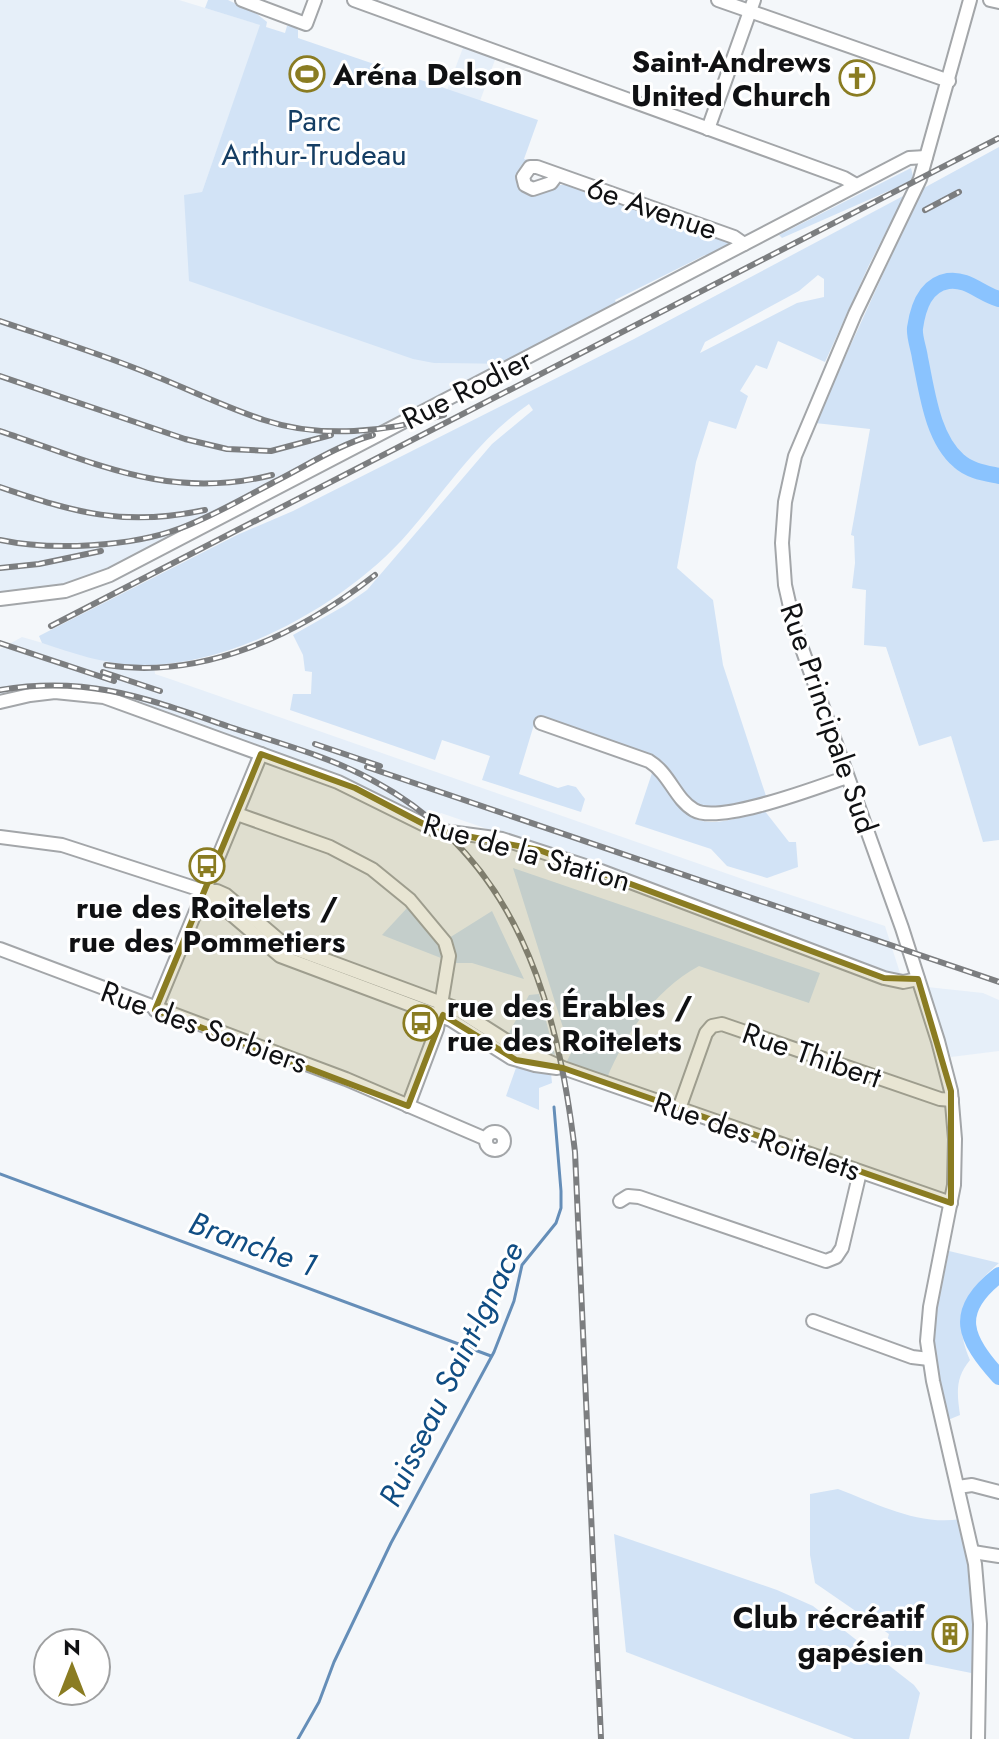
<svg xmlns="http://www.w3.org/2000/svg" width="999" height="1739" viewBox="0 0 999 1739" font-family="Jost,sans-serif">
  <style>
    .built { fill: #e6eff9 }
    .green { fill: #d2e3f6; fill-rule: evenodd }
    .lines { fill: none; stroke-linecap: round; stroke-linejoin: round }
    .stream { stroke: #658eb8; stroke-width: 3 }
    .river { stroke: #8ac3fe; stroke-width: 16 }
    .minor-casing { stroke: #a3a6a9; stroke-width: 16 }
    .minor { stroke: #fff; stroke-width: 12 }
    .rail-casing { stroke: #7c7e80; stroke-width: 6 }
    .rail { stroke: #fff; stroke-width: 3; stroke-dasharray: 9; stroke-linecap: butt }
    .marked { fill: #8a7c22; fill-opacity: 0.2; stroke: #8a7c22; stroke-width: 6; stroke-linejoin: round }
    .labels { text-anchor: middle; dominant-baseline: central; stroke-width: 6; stroke-linejoin: round; paint-order: stroke }
    .poi-label { font-size: 30px; font-weight: bold; fill: #101113; stroke: #fff; text-anchor: end }
    .park-label { font-size: 30px; fill: #143d63; stroke: #fff }
    .street-label { font-size: 30px; fill: #101113; stroke: #fff }
    .water-label { font-size: 32px; font-style: italic; fill: #104d83; stroke: #fff }
  </style>
  <rect width="100%" height="100%" fill="#f4f7fa"/>
  <g class="built">
    <path d="M0 0H179L261 25 202 192 434 363 503 364 93 577 71 584 0 592Z"/>
    <path d="M464 45 496 57 480 101 447 90Z"/>
    <path d="M22 637 108 662 154 665 155 674 170 679 751 882 885 926 901 976 717 908 441 813 428 823 396 802 345 778 106 691 73 687 39 688 0 695V649Z"/>
    <path d="M927 987 983 993 999 1000V1051L951 1057Z"/>
  </g>
  <g class="green">
    <path d="M208 0H228L257 14 267 22 266 27 285 33 287 26 292 25 298 30V38L538 120 524 159 534 162 521 185H567L729 240 730 244 711 256 705 255 615 300 617 305 503 364 434 363 413 359 189 281 184 195 202 192 260 25 205 8Z"/>
    <path d="M999 147V840L983 842 951 736 919 746 886 647 864 645 866 590 852 588 855 563 854 536 851 535 870 429 815 423 922 189Z"/>
    <path d="M911 168 913 176 909 182 782 238 779 235Z"/>
    <path d="M905 195 869 265 825 362 778 341 767 369 756 365 740 391 748 396 736 429 709 421 696 462 677 568 713 600 723 665 766 796 720 811 698 808 685 797 670 773 647 754 536 718 519 774 558 788 568 785 576 787 585 799 581 812 482 780 490 756 442 740 435 760 290 710 293 694H311L312 672 305 671 303 655 293 635 344 606 367 590 492 444 533 410 529 404C479 438 448 487 409 532 349 602 231 669 137 665 104 664 72 653 42 643L39 636 237 535 293 511 634 339ZM818 275 824 279V297L797 303 700 353 705 342 799 291Z"/>
    <path d="M653 770C663 781 671 795 680 807 701 834 737 818 764 810L789 842H796L798 867 767 878 727 866 711 849 635 824Z"/>
    <path d="M513 868 820 973 809 1003 699 966C655 990 626 1033 607 1078L566 1063 571 1053Z"/>
    <path d="M408 907 440 947 441 958 382 935Z"/>
    <path d="M492 911 524 979 472 963H454L455 949 449 938Z"/>
    <path d="M539 994 555 1055 519 1042 508 1035 529 995Z"/>
    <path d="M517 1065 551 1073 552 1083 539 1088V1110L506 1096Z"/>
    <path d="M949 1251 999 1263C966 1291 951 1317 970 1360 955 1378 957 1393 960 1415L948 1420 936 1367 933 1327Z"/>
    <path d="M838 1489C878 1504 918 1526 961 1519L973 1585 976 1674 883 1655 889 1634 815 1583 810 1555V1494Z"/>
    <path d="M614 1534 777 1590 813 1606 914 1685 920 1693 909 1739H854L626 1652Z"/>
  </g>
  <g class="lines">
    <g class="stream">
      <path d="M0 1174 491 1356"/>
      <path d="M298 1739 319 1702 334 1662 391 1543 494 1352 514 1301 522 1265 556 1223 561 1208V1191L554 1107"/>
    </g>
    <g class="river">
      <path d="M999 299C981 294 967 278 948 281 925 285 918 307 915 328 914 337 919 349 920 358 927 391 932 438 959 461 970 471 985 473 999 476"/>
      <path d="M999 1275C951 1312 965 1339 999 1377"/>
    </g>
    <defs>
      <g id="minor">
        <path d="M242 0 306 24 315 0"/>
        <path d="M354 0 844 178 856 185"/>
        <path d="M718 0 949 81"/>
        <path d="M970 0 920 179 855 314 795 456 785 502 782 543 785 585 795 629 902 928 938 1041 951 1091 955 1139 954 1185 930 1307 927 1341 933 1381 975 1564 980 1624 978 1739"/>
        <path d="M990 0 999 2"/>
        <path d="M708 129 754 0"/>
        <path d="M557 175 551 183 533 189 525 185 523 177 530 167H537L734 237 744 244"/>
        <path d="M0 599 65 591 110 575 909 158 926 157"/>
        <path d="M0 702 30 695 55 692 104 697 338 782 435 830 502 839 601 871 884 978 903 982 918 979"/>
        <path d="M541 723 649 761C670 774 675 799 694 810 719 825 818 787 847 777"/>
        <path d="M237 814 330 847 372 869 410 900 445 942 449 956 437 1029 408 1106"/>
        <path d="M0 837 62 845 204 891H217L226 895 285 945 455 1008 513 1045 563 1068 951 1203"/>
        <path d="M204 891 280 956 451 1020 511 1058 535 1065 557 1068"/>
        <path d="M0 949 346 1079 486 1139"/>
        <path d="M155 1010 261 754"/>
        <path d="M679 1109 706 1033 712 1026 722 1024 940 1099 952 1100"/>
        <circle cx="495" cy="1141" r="9"/>
        <path d="M620 1201 628 1196 639 1197 826 1261 836 1257 842 1248 860 1172"/>
        <path d="M813 1321 912 1357 929 1359"/>
        <path d="M958 1487 972 1485 999 1492"/>
        <path d="M973 1552 999 1556"/>
      </g>
    </defs>
    <use href="#minor" class="minor-casing"/>
    <use href="#minor" class="minor"/>
    <defs>
      <g id="rail">
        <path d="M925 210 959 192"/>
        <path d="M0 321C50 338 101 354 150 374 188 389 225 407 264 420 321 439 387 432 444 415"/>
        <path d="M0 376 185 439 227 449 271 451 331 435"/>
        <path d="M0 431C96 463 169 501 272 475"/>
        <path d="M0 487C76 513 124 527 205 510"/>
        <path d="M0 540C52 551 131 547 181 528 213 516 244 498 274 482 306 466 338 445 373 435"/>
        <path d="M0 568 39 564 101 551"/>
        <path d="M51 626 999 138"/>
        <path d="M0 643 114 681"/>
        <path d="M106 665C204 680 300 634 375 575"/>
        <path d="M103 672 160 691"/>
        <path d="M0 690C89 675 148 699 230 727 278 743 328 756 372 780 516 857 557 1000 575 1152L601 1739"/>
        <path d="M315 744 380 766"/>
        <path d="M367 767 999 982"/>
      </g>
    </defs>
    <use href="#rail" class="rail-casing"/>
    <use href="#rail" class="rail"/>
  </g>
  <path class="marked" d="M261 754 355 788 435 830 539 850 884 978 918 979 951 1091V1203L563 1068 516 1060 443 1015 408 1106 155 1010Z"/>
  <defs>
    <symbol id="stadium-ring" viewBox="-11 -11 22 22"><circle r="9.5" fill="#fff" stroke="#8a7c22" stroke-width="1.5"/><path d="M0-5a6.5 5 0 1 0 0 10a6.5 5 0 1 0 0-10ZM-3.5-1.8h7v3.6h-7Z" fill="#8a7c22"/></symbol>
    <symbol id="church-ring" viewBox="-11 -11 22 22"><circle r="9.5" fill="#fff" stroke="#8a7c22" stroke-width="1.5"/><path d="M-1.2-6h2.4v3.5h3.3v2.4h-3.3V6h-2.4V-.1h-3.3v-2.4h3.3Z" fill="#8a7c22"/></symbol>
    <symbol id="bus-ring" viewBox="-11 -11 22 22"><circle r="9.5" fill="#fff" stroke="#8a7c22" stroke-width="1.5"/><path d="M-5-6H5V4H4V6H2V4H-2V6H-4V4H-5ZM-3.5-4V0h7V-4ZM-3.5 1.2v1.5H-2V1.2ZM2 1.2v1.5H3.5V1.2Z" fill="#8a7c22"/></symbol>
    <symbol id="building-ring" viewBox="-11 -11 22 22"><circle r="9.5" fill="#fff" stroke="#8a7c22" stroke-width="1.5"/><path d="M-4-6H4V6H1V3H-1V6H-4ZM-2.5-4.3h1.7v1.8h-1.7ZM.8-4.3h1.7v1.8H.8ZM-2.5-1h1.7V.8h-1.7ZM.8-1h1.7V.8H.8Z" fill="#8a7c22"/></symbol>
  </defs>
  <g fill-rule="evenodd">
    <use href="#stadium-ring" x="287" y="54" width="40" height="40"/>
    <use href="#church-ring" x="837" y="58" width="40" height="40"/>
    <use href="#bus-ring" x="187" y="846" width="40" height="40"/>
    <use href="#bus-ring" x="401" y="1003" width="40" height="40"/>
    <use href="#building-ring" x="930" y="1614" width="40" height="40"/>
  </g>
  <g class="labels">
    <g class="poi-label">
      <text x="831" y="61">Saint-Andrews<tspan x="831" dy="34">United Church</tspan></text>
      <text x="333" y="74" text-anchor="start">Aréna Delson</text>
      <text x="207" y="907" text-anchor="middle">rue des Roitelets /<tspan x="207" dy="34">rue des Pommetiers</tspan></text>
      <text x="447" y="1006" text-anchor="start">rue des Érables /<tspan x="447" dy="34">rue des Roitelets</tspan></text>
      <text x="924" y="1617">Club récréatif<tspan x="924" dy="34">gapésien</tspan></text>
    </g>
    <g class="park-label">
      <text x="314" y="120">Parc<tspan x="314" dy="34">Arthur-Trudeau</tspan></text>
    </g>
    <g class="street-label">
      <text transform="translate(652 208) rotate(19)">6e Avenue</text>
      <text transform="translate(467 389) rotate(-27)">Rue Rodier</text>
      <text transform="translate(829 718) rotate(71)">Rue Principale Sud</text>
      <text transform="translate(527 852) rotate(16)">Rue de la Station</text>
      <text transform="translate(204 1027) rotate(20)">Rue des Sorbiers</text>
      <text transform="translate(812 1055) rotate(19)">Rue Thibert</text>
      <text transform="translate(757 1136) rotate(19)">Rue des Roitelets</text>
    </g>
    <g class="water-label">
      <text transform="translate(253 1244) rotate(20)">Branche 1</text>
      <text transform="translate(451 1374) rotate(-64)">Ruisseau Saint-Ignace</text>
    </g>
  </g>
  <g transform="translate(72 1667)"><circle r="38" fill="#ffffff" stroke="#9fa0a1" stroke-width="2"/>
  <path d="M0-6L14 30L0 20L-14 30Z" fill="#8a7c22"/>
  <text y="-12" font-size="22" font-weight="bold" text-anchor="middle" fill="#101113">N</text>
  </g>
</svg>
